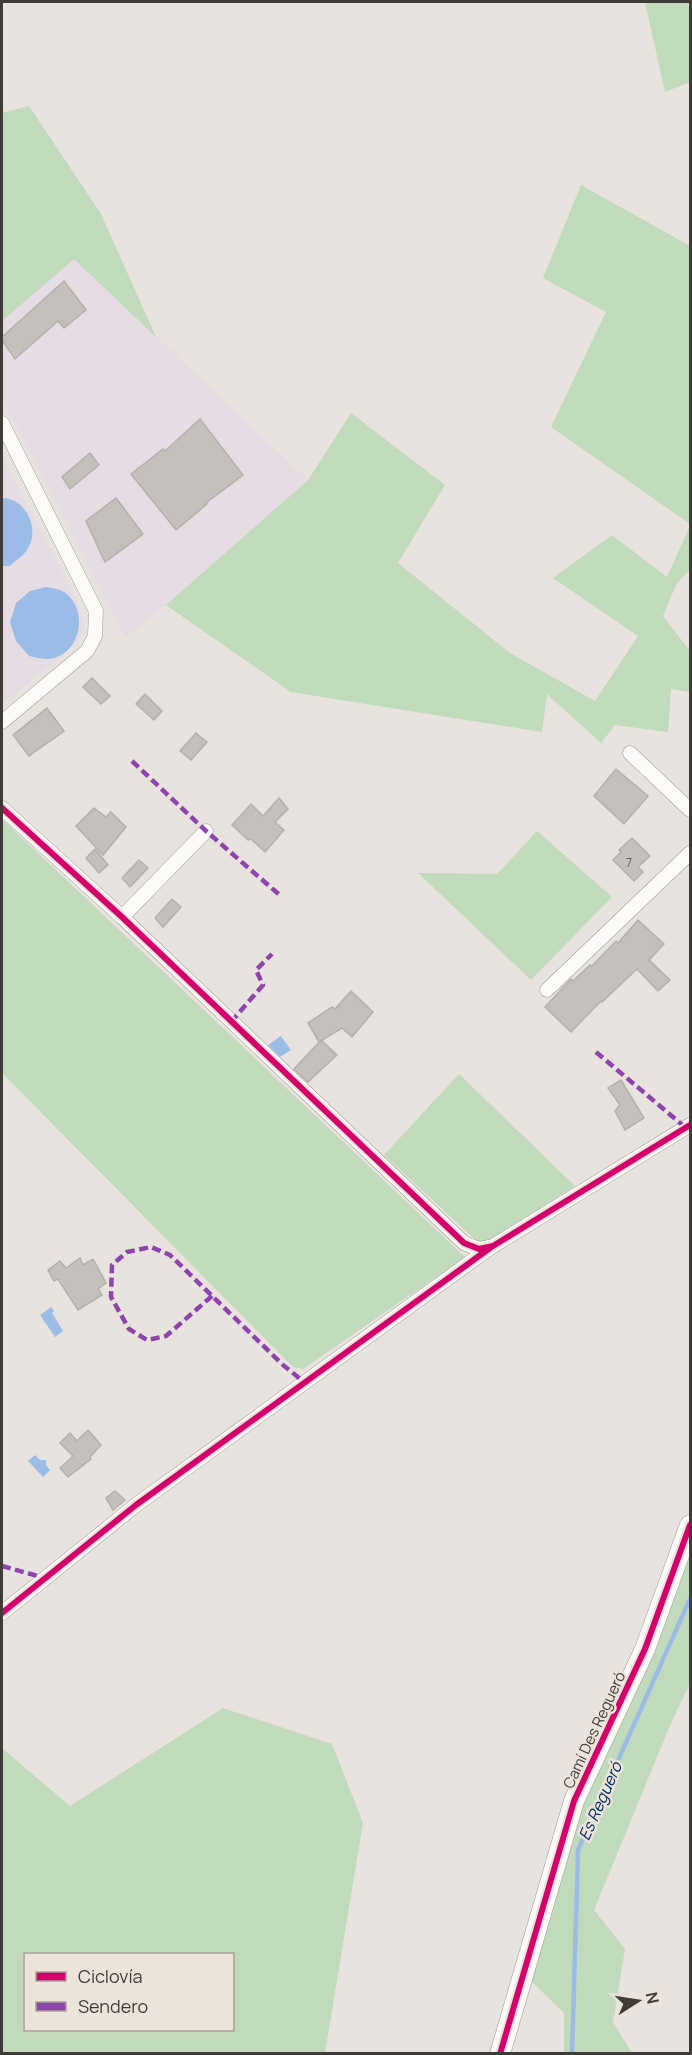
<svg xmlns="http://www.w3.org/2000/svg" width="692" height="2055" viewBox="0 0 692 2055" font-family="Manrope,sans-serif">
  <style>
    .industrial { fill: #e6dce4 }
    .green { fill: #c0dabb; fill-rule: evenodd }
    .water { fill: #9cbce8 }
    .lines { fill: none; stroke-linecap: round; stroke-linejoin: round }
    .stream { stroke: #9cbce8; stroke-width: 4.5 }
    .building { fill: #c4c0bc; stroke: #b4b0ac; stroke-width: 1.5 }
    .street-casing { stroke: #9c9995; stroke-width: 15 }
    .secondary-casing { stroke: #9c9995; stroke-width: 21 }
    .street { stroke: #fcfbfa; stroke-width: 14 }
    .secondary { stroke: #fcfbfa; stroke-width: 20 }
    .quiet { stroke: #8e44ad; stroke-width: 4.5; stroke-dasharray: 9 4.5; stroke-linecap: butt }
    .cycleway-casing { stroke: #ece4da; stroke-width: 10 }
    .cycleway { stroke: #d6006c; stroke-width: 6 }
    .labels { text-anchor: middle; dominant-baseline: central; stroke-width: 5; stroke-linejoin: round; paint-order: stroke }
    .number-label { font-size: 12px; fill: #605d59 }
    .street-label { font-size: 15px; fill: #3f3c38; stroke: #ece4da }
    .water-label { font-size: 16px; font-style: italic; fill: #002b63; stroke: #ece4da }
  </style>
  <rect width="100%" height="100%" fill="#e8e3de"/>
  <g class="industrial">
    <path d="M74 259 308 480 166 605 125 637 2 399V321Z"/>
    <path d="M2 456 74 594 82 615 84 630 74 646 2 704Z"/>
  </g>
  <g class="green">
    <path d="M645 2H690V82L665 92Z"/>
    <path d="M29 106 101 214 156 337 74 259 2 321V113Z"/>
    <path d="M581 185 690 246V524L551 427 606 312 543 278Z"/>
    <path d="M351 413 445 485 398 563 510 653 595 701 638 636 553 578 612 535 667 577 690 526V569L676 585 663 616 690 651V692L671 689 668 732 615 725 601 743 547 694 542 732 291 692 166 605 308 480Z"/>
    <path d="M2 819 465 1257 303 1369 293 1367 2 1073Z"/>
    <path d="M537 831 612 897 531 980 418 873 497 874Z"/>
    <path d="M459 1074 575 1186 481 1245 384 1155Z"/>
    <path d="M690 1551V1683L671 1723 594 1910 625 1949 613 2022 632 2053H564V2013L530 1980 570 1832 608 1743 648 1668Z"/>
    <path d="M223 1708 332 1744 363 1823 325 2053H2V1748L70 1806ZM232 1954V2030H26V1954Z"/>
  </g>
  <g class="water">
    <path d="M2 498C26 498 41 530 27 550 23 556 15 561 10 566H2Z"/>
    <path d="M46 587C52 588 59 589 64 592 90 610 81 656 48 659 42 659 35 657 29 656L16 641 10 622 16 603 30 591Z"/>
    <path d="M281 1036 291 1050 280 1057 268 1045Z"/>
    <path d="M51 1307 54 1311 52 1313 63 1331 55 1337 40 1315Z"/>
    <path d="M35 1455 40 1460H46V1465L50 1470 43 1477 28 1461Z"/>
  </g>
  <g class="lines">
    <path class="stream" d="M572 2054 578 1850 690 1599"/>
  </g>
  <g class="building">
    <path d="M64 281 86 310 64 328 58 321 15 359 2 340V337Z"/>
    <path d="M200 419 243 475 206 503 207 504 176 530 131 474 163 449 165 451Z"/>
    <path d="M90 453 99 465 70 489 62 477Z"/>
    <path d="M116 498 143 534 105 562 86 521Z"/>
    <path d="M92 678 110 696 101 704 83 687Z"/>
    <path d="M145 694 162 711 154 720 136 704Z"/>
    <path d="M47 708 64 731 29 756 13 735Z"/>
    <path d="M196 733 207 742 191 760 180 751Z"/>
    <path d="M616 769 648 796 624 824 594 796Z"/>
    <path d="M279 798 288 809 275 822 284 830 265 852 251 839 248 840 232 825 251 804 263 816Z"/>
    <path d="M94 808 106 817 111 812 126 827 103 855 76 826Z"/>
    <path d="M632 838 650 856 638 867 643 872 634 881 613 860 621 852 619 850Z"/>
    <path d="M95 849 108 865 99 873 86 858Z"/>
    <path d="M139 860 148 868 130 887 122 878Z"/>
    <path d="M172 899 181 907 163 927 155 918Z"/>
    <path d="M638 920 664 944 649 960 670 980 658 991 637 969 602 1002 601 1001 571 1032 545 1007 571 979 573 981 590 965 592 966 616 941 618 943Z"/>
    <path d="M351 991 373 1012 352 1037 342 1028 319 1042 308 1023 332 1007 335 1009Z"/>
    <path d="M321 1040 337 1055 308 1082 294 1069Z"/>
    <path d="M621 1080 644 1118 625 1130 615 1111 620 1105 608 1088Z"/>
    <path d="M80 1258 83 1265 93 1259 106 1283 98 1289 102 1295 78 1310 58 1279 54 1281 48 1270 60 1261 66 1268Z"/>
    <path d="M88 1430 101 1445 90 1457 91 1459 68 1477 60 1468 73 1456 60 1443 70 1433 77 1441Z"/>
    <path d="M115 1491 125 1500 113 1510 106 1498Z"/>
  </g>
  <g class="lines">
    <defs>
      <g id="street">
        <path d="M2 423 96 611 95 636 87 651 2 722"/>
        <path d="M630 753 690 810"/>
        <path d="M2 808 122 917 464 1243 479 1249 493 1246 690 1125"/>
        <path d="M122 917 206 831"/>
        <path d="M547 990 690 853"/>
        <path d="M2 1613 136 1505 491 1247"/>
      </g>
      <path id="secondary" d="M500 2054 574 1801 645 1649 690 1525"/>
    </defs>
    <use href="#street" class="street-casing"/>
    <use href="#secondary" class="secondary-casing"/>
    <use href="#street" class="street"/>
    <use href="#secondary" class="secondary"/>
    <g class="quiet">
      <path d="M132 761 206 831 282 897"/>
      <path d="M231 1022 263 985 256 970 272 954"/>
      <path d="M596 1052 686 1128"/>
      <path d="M212 1296 166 1336 147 1340 129 1329 111 1297 112 1265 127 1252 151 1247 170 1255 283 1365 304 1382"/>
      <path d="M2 1566 45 1578"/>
    </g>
    <defs>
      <g id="cycleway">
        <path d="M2 808 122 917 464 1243 479 1249 493 1246 690 1125"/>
        <path d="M2 1613 136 1505 490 1248"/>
        <path d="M500 2054 574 1801 645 1649 690 1525"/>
      </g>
    </defs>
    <use href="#cycleway" class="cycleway-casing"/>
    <use href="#cycleway" class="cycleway"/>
  </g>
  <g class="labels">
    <g class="number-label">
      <text x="629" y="862">7</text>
    </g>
    <g class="street-label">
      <text transform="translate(594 1730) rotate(-65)">Camí Des Regueró</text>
    </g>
    <g class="water-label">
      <text transform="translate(600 1801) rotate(-66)">Es Regueró</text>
    </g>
  </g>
  <rect width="692" height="2055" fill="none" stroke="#3f3c38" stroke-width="6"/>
  <rect x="24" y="1953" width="210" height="78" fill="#ece4da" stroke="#a7a199" stroke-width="1.5"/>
  <rect x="36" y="1972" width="30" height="9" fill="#d6006c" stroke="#a7a199" stroke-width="1.5"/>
  <text x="78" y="1983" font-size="18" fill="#3f3c38">Ciclovía</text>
  <rect x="36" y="2002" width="30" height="9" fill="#8e44ad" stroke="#a7a199" stroke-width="1.5"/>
  <text x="78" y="2013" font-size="18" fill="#3f3c38">Sendero</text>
  <g transform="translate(638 2001) rotate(78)" stroke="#ece4da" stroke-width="4.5" paint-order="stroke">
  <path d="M0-4.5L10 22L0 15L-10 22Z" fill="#3f3c38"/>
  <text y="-9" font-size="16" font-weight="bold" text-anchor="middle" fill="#3f3c38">N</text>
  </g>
</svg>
